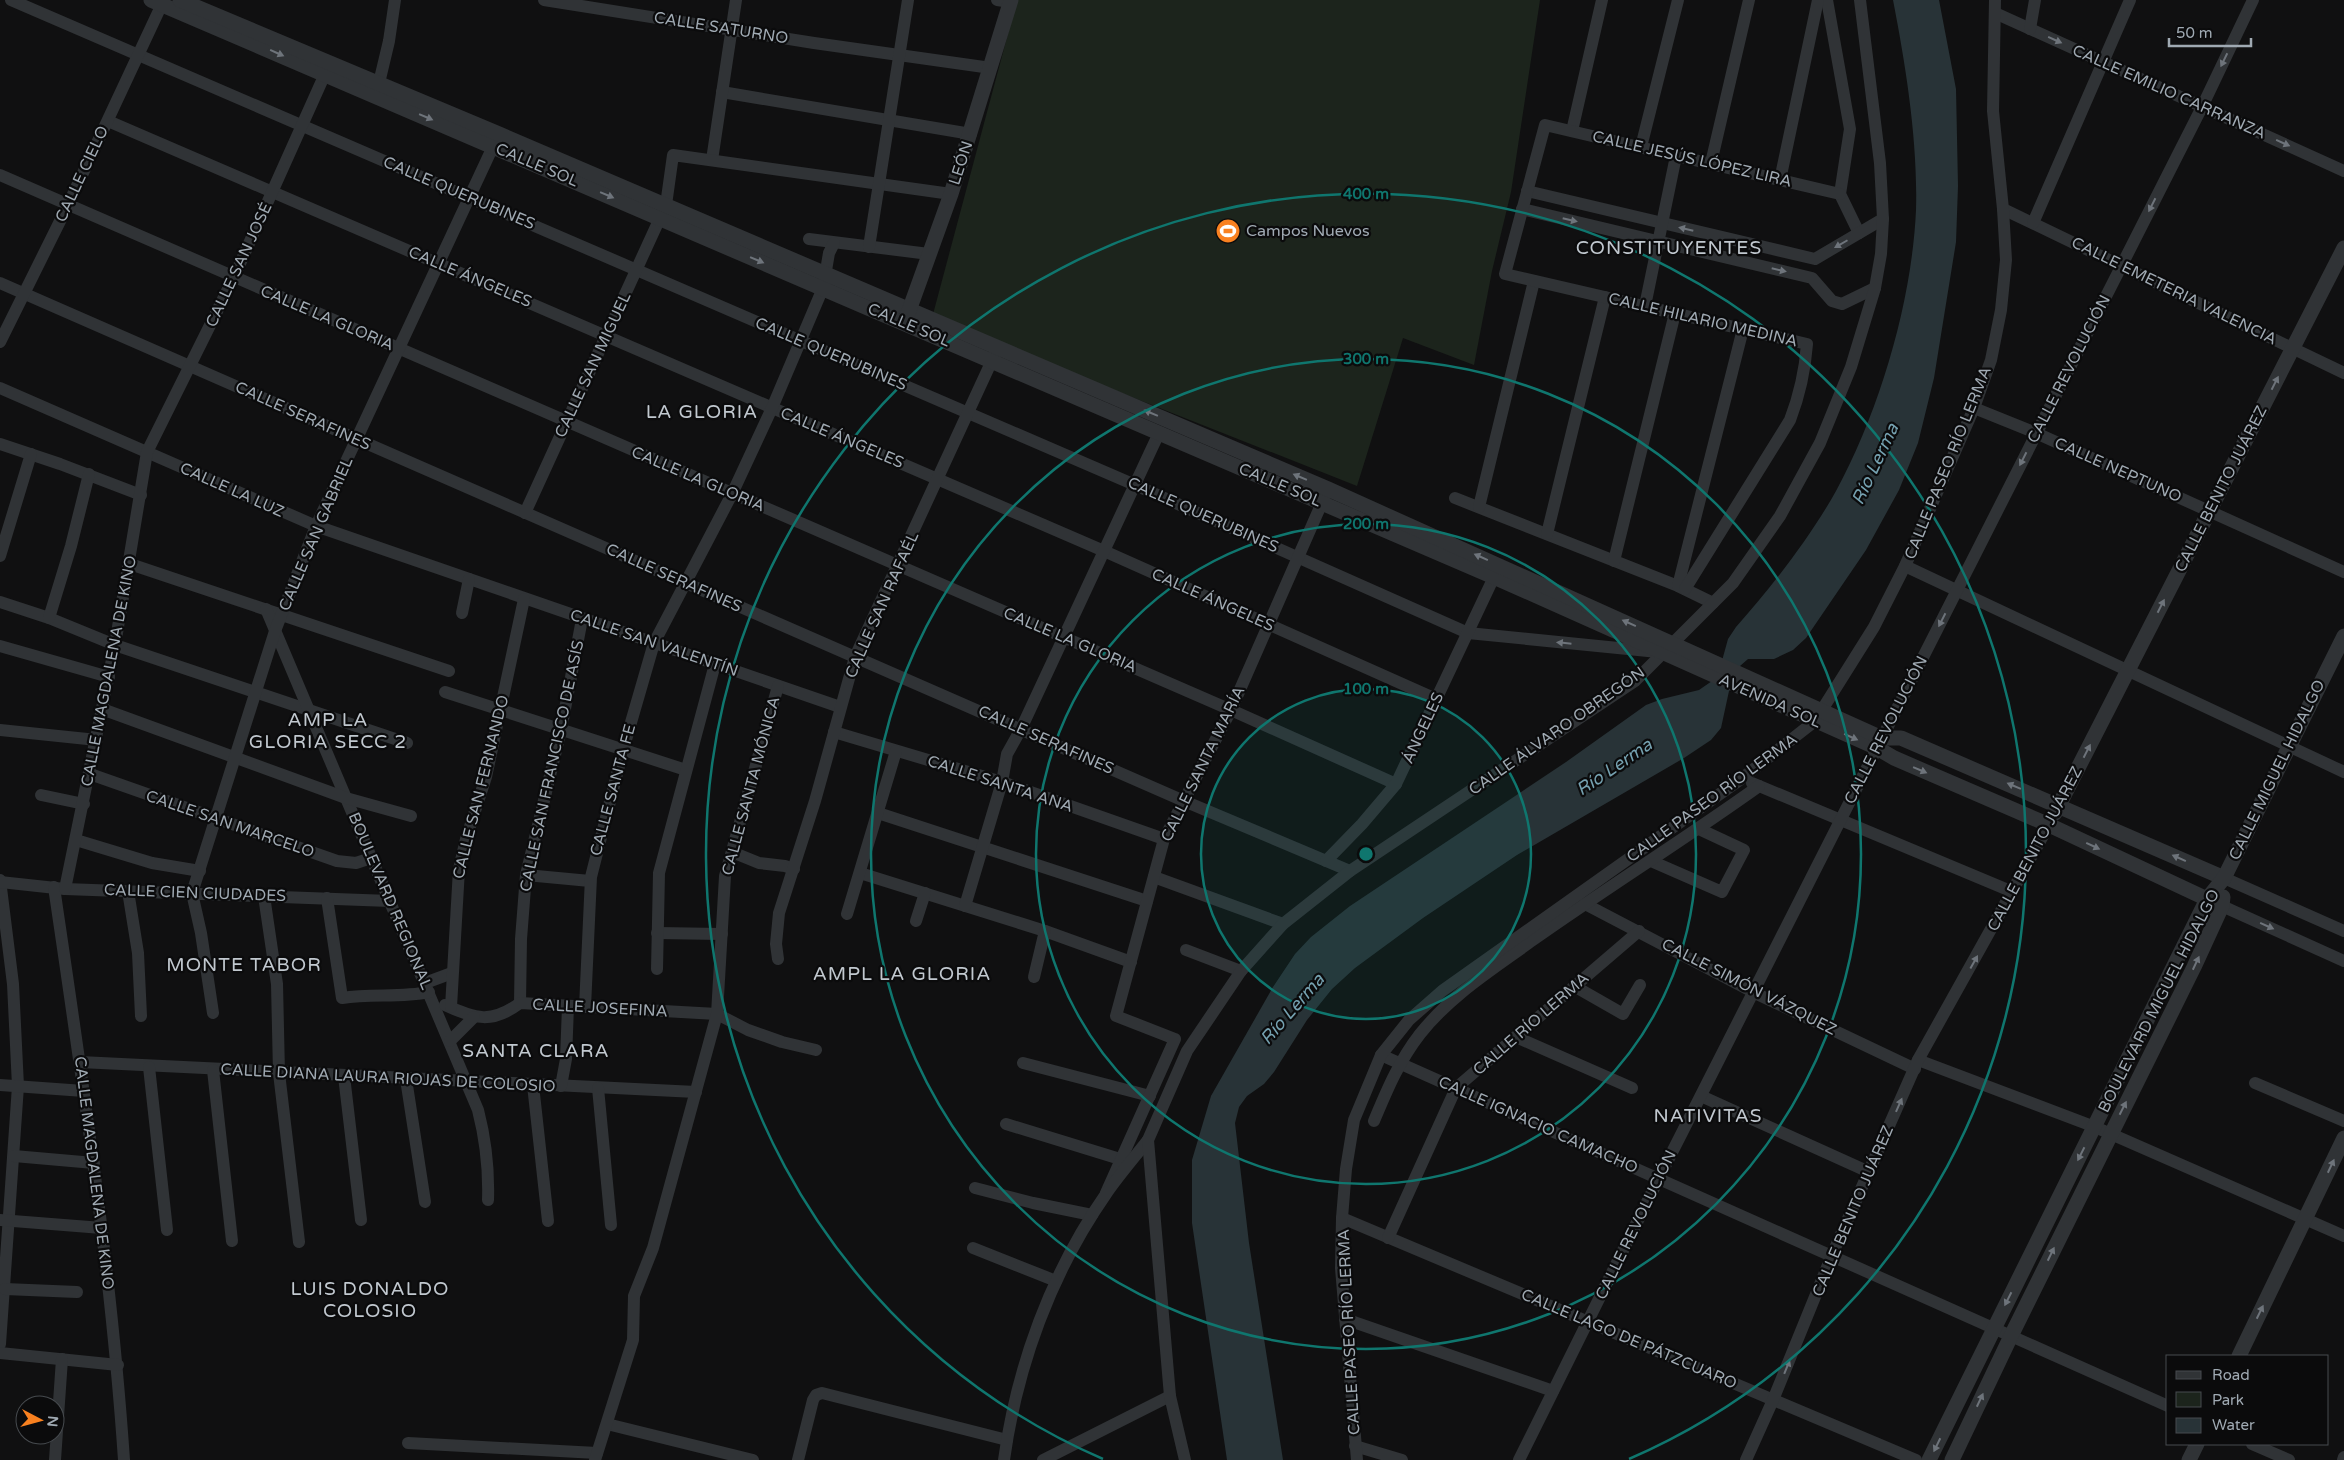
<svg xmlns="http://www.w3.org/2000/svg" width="2344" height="1460" viewBox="0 0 2344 1460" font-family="'Varela Round',sans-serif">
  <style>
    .green { fill: #1c241c }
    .water { fill: #283337 }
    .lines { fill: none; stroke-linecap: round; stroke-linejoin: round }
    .minor { stroke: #303336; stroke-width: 12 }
    .tertiary { stroke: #303336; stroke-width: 15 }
    .oneway { fill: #6e747b }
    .ring { fill: none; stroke: #0f766e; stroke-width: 2.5 }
    .labels { text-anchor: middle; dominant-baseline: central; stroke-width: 4.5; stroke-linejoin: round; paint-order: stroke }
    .street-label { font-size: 16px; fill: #a0aab3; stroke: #0b0b0c }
    .poi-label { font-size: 16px; fill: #a0aab3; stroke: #0b0b0c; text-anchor: start }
    .water-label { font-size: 18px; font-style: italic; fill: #75a1b0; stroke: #0b0b0c }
    .quarter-label { font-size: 19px; letter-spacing: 1px; fill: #c1c8cf; stroke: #0b0b0c }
    .centre { fill: #0f766e; stroke: #0b0b0c; stroke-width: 2.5 }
    .ring-label { font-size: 15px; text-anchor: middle; font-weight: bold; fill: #0f766e; stroke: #0b0b0c; stroke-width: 4.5; stroke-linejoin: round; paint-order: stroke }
  </style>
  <rect width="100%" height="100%" fill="#101011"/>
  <path class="green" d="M1017 0H1540L1511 192 1492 271 1474 365 1403 338 1357 486 932 318Z"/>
  <path class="water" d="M1893 0H1939L1956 89 1958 186 1956 242 1934 378 1918 443 1899 490 1866 550 1806 638 1793 650 1774 659H1748L1740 666 1729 691 1721 728 1711 740 1684 758 1517 855 1423 918 1355 968 1332 989 1307 1020 1274 1072 1264 1084 1247 1096 1239 1107 1235 1123 1249 1243 1283 1460H1227L1192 1223V1160L1211 1096 1273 987 1295 954 1311 937 1350 906 1566 762 1646 705 1662 699 1699 690 1712 681 1720 668 1728 639 1736 627C1771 588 1811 536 1836 491 1880 410 1912 301 1916 210 1918 142 1906 67 1893 0Z"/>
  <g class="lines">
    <g class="minor">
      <path d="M11 0 1135 485 1468 633 1658 652"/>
      <path d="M544 0 814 43 991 68"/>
      <path d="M997 0 1011 2"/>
      <path d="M1827 0 1850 129 1840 194 1859 233"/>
      <path d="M1995 13 2344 171"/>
      <path d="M2030 29 2035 0"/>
      <path d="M379 83 389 41 395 0"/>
      <path d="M722 92 971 134"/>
      <path d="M108 121 1104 551 1436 699"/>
      <path d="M1572 131 1602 0"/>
      <path d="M1641 147 1678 0"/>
      <path d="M712 160 736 0"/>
      <path d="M1711 163 1749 0"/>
      <path d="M0 175 1231 710 1396 784"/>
      <path d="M1780 180 1818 0"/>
      <path d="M1527 191 1815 259 1883 219"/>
      <path d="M666 205 673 155 951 194"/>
      <path d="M1522 209 1812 278 1832 301 1842 304 1875 288"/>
      <path d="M2003 209 2344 373"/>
      <path d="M2033 223 2130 0"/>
      <path d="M809 239 929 254"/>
      <path d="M869 247 908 0"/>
      <path d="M0 283 1184 801 1350 871"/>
      <path d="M1645 306 1676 156"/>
      <path d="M0 342 68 205 162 4"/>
      <path d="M0 388 316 526 840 707"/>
      <path d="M1974 408 2036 433 2344 572"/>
      <path d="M0 444 60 464 141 495"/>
      <path d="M1455 498 1678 586 1713 603"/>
      <path d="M1479 507 1534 281"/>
      <path d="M525 513 660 218"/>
      <path d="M1547 534 1605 297"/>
      <path d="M0 556 31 454"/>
      <path d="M1614 561 1675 313"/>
      <path d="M130 564 449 671"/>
      <path d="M1905 566 2344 772"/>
      <path d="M1678 586 1743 329"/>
      <path d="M1685 589 1790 420C1800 394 1805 371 1807 344L1505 274 1545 125 1840 194"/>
      <path d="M0 602 49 618 115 645 407 743"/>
      <path d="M266 609 478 1110C486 1141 489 1169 488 1200"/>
      <path d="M462 613 469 579"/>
      <path d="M49 618 71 546 89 474"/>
      <path d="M0 646 109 677"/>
      <path d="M445 692 686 770"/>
      <path d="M102 709 346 798 411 816"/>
      <path d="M0 730 97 740"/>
      <path d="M834 732 1002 782 1164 839"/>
      <path d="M90 774 337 861 356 863 371 858"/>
      <path d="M1752 783 2013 892"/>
      <path d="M41 795 84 804"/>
      <path d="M878 813 1147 901"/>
      <path d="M76 840 152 863 200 871"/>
      <path d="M732 852 759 863 785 866 794 869"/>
      <path d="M1326 861 1362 824 1396 784 1494 577"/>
      <path d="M1651 861 1722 892 1744 850 1699 829"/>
      <path d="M860 873 1045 931 1131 962"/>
      <path d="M526 875 590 881"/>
      <path d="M1154 877 1283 924"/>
      <path d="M2224 878 2344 931"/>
      <path d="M0 880 13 984 18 1086 0 1344"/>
      <path d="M0 882 65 889 390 901"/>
      <path d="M54 887C82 1078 111 1268 124 1460"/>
      <path d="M65 889 115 645 147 452 234 277 325 74"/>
      <path d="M128 891 138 953 141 1016"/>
      <path d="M264 896 277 984 279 1073 299 1242"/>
      <path d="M327 898 342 998C371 993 400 998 429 992"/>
      <path d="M1585 904 1755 993 1915 1069"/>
      <path d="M965 906 1002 782 1007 754 1021 729 1159 433"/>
      <path d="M2222 906 2344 961"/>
      <path d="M847 914 896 751"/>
      <path d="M916 921 925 893"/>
      <path d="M657 933 722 934"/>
      <path d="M1186 950 1241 971"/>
      <path d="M778 959 776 944 779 913 815 801 855 657 995 354"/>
      <path d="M657 969 659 873 715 664"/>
      <path d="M1034 977 1045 931"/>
      <path d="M425 983 452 973"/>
      <path d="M1574 986 1623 1014 1640 985"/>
      <path d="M520 1003 521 939 526 875 561 730 582 619"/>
      <path d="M445 1005C475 1019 492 1024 520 1003L717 1014 748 1030 782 1042 816 1050"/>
      <path d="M451 1007 459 869 466 839 486 777 524 599"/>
      <path d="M585 1007 591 877 623 750 654 643 732 494 772 408 823 288 829 253 834 243"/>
      <path d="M213 1013 201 933 192 893 275 631 316 526 497 138"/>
      <path d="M1516 1037 1632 1088"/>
      <path d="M450 1041 474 1017"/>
      <path d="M1381 1055 2168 1406"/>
      <path d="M1918 1060 2095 1127 2344 1236"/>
      <path d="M80 1062 696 1092"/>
      <path d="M1023 1063 1150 1096"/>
      <path d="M149 1067 167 1230"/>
      <path d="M213 1070 232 1241"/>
      <path d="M344 1076 361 1220"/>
      <path d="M406 1079 425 1202"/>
      <path d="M2255 1083 2344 1121"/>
      <path d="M0 1085 84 1091"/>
      <path d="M533 1085 548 1221"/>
      <path d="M561 1086 566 1059 568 1006"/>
      <path d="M598 1088 611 1225"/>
      <path d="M1701 1096 1869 1172"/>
      <path d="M1374 1121C1387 1090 1399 1061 1420 1034 1451 995 1493 969 1533 940 1608 887 1685 839 1759 786"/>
      <path d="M1006 1124 1120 1159"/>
      <path d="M14 1156 94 1163"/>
      <path d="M975 1188 1033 1203 1092 1215"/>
      <path d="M1106 1193 1175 1039 1116 1016 1164 839 1231 710 1328 489"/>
      <path d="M1342 1218 1916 1460"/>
      <path d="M0 1220 102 1228"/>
      <path d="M1388 1238 1456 1088 1639 931"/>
      <path d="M973 1248 1056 1281"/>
      <path d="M5 1289 77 1292"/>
      <path d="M1345 1319 1553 1391"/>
      <path d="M0 1353 118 1365"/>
      <path d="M607 1424 753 1460"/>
      <path d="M408 1443 597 1453"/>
      <path d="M2252 1444 2289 1460"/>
      <path d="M1355 1446 1402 1460"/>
      <path d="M55 1460 62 1359"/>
      <path d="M595 1460 633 1340 634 1296 653 1248 717 1014 725 876 778 686"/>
      <path d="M798 1460 813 1400 816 1395 822 1393 1007 1440"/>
      <path d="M1004 1460C1017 1366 1051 1273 1106 1194 1119 1175 1134 1158 1148 1140"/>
      <path d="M1043 1460 1170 1396"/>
      <path d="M1185 1460 1170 1396 1148 1140 1187 1051 1241 971 1283 924 1350 871 1635 681 1733 583 1780 516 1820 443 1851 367 1875 288 1881 254 1883 219 1880 163 1860 0"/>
      <path d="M1357 1460 1341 1268 1342 1218 1346 1169 1354 1120 1381 1055 1409 1020 1442 991 1741 779 1815 721 1874 627 1905 566 1974 408 1991 360 2001 310 2006 260 2003 209 1993 111 1995 0"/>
      <path d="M1519 1460 1659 1178 2202 107 2253 0"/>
      <path d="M1746 1460 1773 1400 1832 1255 1918 1060 2049 825"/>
      <path d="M2343 1460 2344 1457"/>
    </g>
    <g class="tertiary">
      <path d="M151 0 1494 577 1877 748 1894 758 2049 825 2222 906"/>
      <path d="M180 0 499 134 1328 489 1882 738H1901L2224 878"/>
      <path d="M906 319 951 194 1011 0"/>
      <path d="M2055 813 2344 248"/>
      <path d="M2239 1356 2344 1138"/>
      <path d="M1929 1460 2207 899 2224 878 2344 636"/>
      <path d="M1952 1460 2011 1336 2194 967 2222 906 2223 897"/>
      <path d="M2189 1460 2197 1444"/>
    </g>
  </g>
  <defs><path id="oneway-solid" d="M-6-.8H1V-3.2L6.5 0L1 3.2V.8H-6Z" transform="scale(1.25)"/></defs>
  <g class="oneway">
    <use href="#oneway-solid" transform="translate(2055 40) rotate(24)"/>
    <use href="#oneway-solid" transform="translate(277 53) rotate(24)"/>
    <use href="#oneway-solid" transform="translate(2224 60) rotate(116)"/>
    <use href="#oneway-solid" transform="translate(426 117) rotate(23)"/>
    <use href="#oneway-solid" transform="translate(2283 143) rotate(24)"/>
    <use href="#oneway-solid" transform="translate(607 195) rotate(23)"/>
    <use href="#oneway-solid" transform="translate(2152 205) rotate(117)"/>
    <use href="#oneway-solid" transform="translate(1570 220) rotate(13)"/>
    <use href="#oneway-solid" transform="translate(1686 229) rotate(-167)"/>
    <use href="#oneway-solid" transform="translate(1841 244) rotate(150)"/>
    <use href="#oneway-solid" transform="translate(757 260) rotate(23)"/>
    <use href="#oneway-solid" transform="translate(1779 270) rotate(13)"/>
    <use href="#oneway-solid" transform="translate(2275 383) rotate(-63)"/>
    <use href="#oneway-solid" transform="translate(1151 413) rotate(-157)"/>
    <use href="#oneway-solid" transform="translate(2023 459) rotate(117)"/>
    <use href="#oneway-solid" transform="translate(1300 477) rotate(-157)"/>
    <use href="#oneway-solid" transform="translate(1481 557) rotate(-156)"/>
    <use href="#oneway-solid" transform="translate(2161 606) rotate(-63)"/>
    <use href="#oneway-solid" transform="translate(1942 620) rotate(117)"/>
    <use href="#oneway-solid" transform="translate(1629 623) rotate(-156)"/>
    <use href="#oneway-solid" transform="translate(1564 643) rotate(-174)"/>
    <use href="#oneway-solid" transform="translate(1851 737) rotate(24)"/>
    <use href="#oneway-solid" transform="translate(2087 751) rotate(-63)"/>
    <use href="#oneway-solid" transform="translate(1920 770) rotate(23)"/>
    <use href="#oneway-solid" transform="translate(2014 786) rotate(-157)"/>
    <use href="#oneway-solid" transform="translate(2093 846) rotate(25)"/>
    <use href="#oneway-solid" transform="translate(2179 858) rotate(-156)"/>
    <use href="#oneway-solid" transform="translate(2267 926) rotate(24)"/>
    <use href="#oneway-solid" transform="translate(1974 962) rotate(-61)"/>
    <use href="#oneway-solid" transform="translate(2196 963) rotate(-65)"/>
    <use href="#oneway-solid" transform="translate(1899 1105) rotate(-66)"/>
    <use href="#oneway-solid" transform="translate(2123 1108) rotate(-63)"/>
    <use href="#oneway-solid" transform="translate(2081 1154) rotate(117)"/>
    <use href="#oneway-solid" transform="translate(2331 1166) rotate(-65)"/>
    <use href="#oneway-solid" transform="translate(2051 1254) rotate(-64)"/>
    <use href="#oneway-solid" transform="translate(2008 1299) rotate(117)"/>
    <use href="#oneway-solid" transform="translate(2260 1312) rotate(-64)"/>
    <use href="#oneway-solid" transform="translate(1787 1367) rotate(-68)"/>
    <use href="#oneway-solid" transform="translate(1980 1400) rotate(-65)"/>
    <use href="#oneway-solid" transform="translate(1937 1445) rotate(116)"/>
  </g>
  <circle cx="1366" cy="854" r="165" fill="#0f766e" fill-opacity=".12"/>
  <g class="ring">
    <circle cx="1366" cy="854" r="165"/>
    <circle cx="1366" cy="854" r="330"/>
    <circle cx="1366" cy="854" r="495"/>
    <path d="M1103 1459A660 660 0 1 1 1629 1459"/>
  </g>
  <defs>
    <symbol id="stadium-disc" viewBox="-11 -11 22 22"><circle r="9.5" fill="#f98120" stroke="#0b0b0c"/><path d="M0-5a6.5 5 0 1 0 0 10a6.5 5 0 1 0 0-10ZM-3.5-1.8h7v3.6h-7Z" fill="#fff"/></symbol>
  </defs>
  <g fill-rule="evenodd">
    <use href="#stadium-disc" x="1214" y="217" width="28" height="28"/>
  </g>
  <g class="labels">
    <g class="street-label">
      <text transform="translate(721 28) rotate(9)">CALLE SATURNO</text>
      <text transform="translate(2169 92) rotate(24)">CALLE EMILIO CARRANZA</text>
      <text transform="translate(1692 159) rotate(13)">CALLE JESÚS LÓPEZ LIRA</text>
      <text transform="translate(961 163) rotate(-72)">LEÓN</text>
      <text transform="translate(537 165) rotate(23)">CALLE SOL</text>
      <text transform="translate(82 174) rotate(-65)">CALLE CIELO</text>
      <text transform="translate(459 193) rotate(23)">CALLE QUERUBINES</text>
      <text transform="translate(239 265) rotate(-65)">CALLE SAN JOSÉ</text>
      <text transform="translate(470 277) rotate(23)">CALLE ÁNGELES</text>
      <text transform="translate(2174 291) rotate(26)">CALLE EMETERIA VALENCIA</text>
      <text transform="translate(327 318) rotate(23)">CALLE LA GLORIA</text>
      <text transform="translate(1703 320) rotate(13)">CALLE HILARIO MEDINA</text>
      <text transform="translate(909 325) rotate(23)">CALLE SOL</text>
      <text transform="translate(831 354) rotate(23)">CALLE QUERUBINES</text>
      <text transform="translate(593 365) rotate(-65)">CALLE SAN MIGUEL</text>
      <text transform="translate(2069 369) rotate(-63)">CALLE REVOLUCIÓN</text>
      <text transform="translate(303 416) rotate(24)">CALLE SERAFINES</text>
      <text transform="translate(842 438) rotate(23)">CALLE ÁNGELES</text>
      <text transform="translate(1948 463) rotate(-68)">CALLE PASEO RÍO LERMA</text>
      <text transform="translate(2118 470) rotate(24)">CALLE NEPTUNO</text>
      <text transform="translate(698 479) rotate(23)">CALLE LA GLORIA</text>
      <text transform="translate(1280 485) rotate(23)">CALLE SOL</text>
      <text transform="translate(2221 489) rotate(-63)">CALLE BENITO JUÁREZ</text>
      <text transform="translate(232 490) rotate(24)">CALLE LA LUZ</text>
      <text transform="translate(1203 515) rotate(24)">CALLE QUERUBINES</text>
      <text transform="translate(316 534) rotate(-67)">CALLE SAN GABRIEL</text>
      <text transform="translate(674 578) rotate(24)">CALLE SERAFINES</text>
      <text transform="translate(1213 600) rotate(24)">CALLE ÁNGELES</text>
      <text transform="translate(882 605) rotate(-66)">CALLE SAN RAFAÉL</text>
      <text transform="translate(1070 640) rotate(23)">CALLE LA GLORIA</text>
      <text transform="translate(654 643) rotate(19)">CALLE SAN VALENTÍN</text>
      <text transform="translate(109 671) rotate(-79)">CALLE MAGDALENA DE KINO</text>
      <text transform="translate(1770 701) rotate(24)">AVENIDA SOL</text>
      <text transform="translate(1423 728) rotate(-65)">ÁNGELES</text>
      <text transform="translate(1886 730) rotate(-63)">CALLE REVOLUCIÓN</text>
      <text transform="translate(1557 731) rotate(-35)">CALLE ÁLVARO OBREGÓN</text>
      <text transform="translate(1046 740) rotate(24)">CALLE SERAFINES</text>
      <text transform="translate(1203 764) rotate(-64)">CALLE SANTA MARÍA</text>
      <text transform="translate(552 766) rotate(-78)">CALLE SAN FRANCISCO DE ASÍS</text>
      <text transform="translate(2277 770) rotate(-64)">CALLE MIGUEL HIDALGO</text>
      <text transform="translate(1000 784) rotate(18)">CALLE SANTA ANA</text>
      <text transform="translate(751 786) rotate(-75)">CALLE SANTA MÓNICA</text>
      <text transform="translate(481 787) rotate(-76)">CALLE SAN FERNANDO</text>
      <text transform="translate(613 790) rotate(-75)">CALLE SANTA FE</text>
      <text transform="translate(1712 798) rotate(-36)">CALLE PASEO RÍO LERMA</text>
      <text transform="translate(230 824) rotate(19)">CALLE SAN MARCELO</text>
      <text transform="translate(2035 849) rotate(-62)">CALLE BENITO JUÁREZ</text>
      <text transform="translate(195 893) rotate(2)">CALLE CIEN CIUDADES</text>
      <text transform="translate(390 901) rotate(67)">BOULEVARD REGIONAL</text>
      <text transform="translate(1749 987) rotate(27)">CALLE SIMÓN VÁZQUEZ</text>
      <text transform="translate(2159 1001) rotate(-63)">BOULEVARD MIGUEL HIDALGO</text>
      <text transform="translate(600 1008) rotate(3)">CALLE JOSEFINA</text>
      <text transform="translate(1531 1024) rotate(-41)">CALLE RÍO LERMA</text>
      <text transform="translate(388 1078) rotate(3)">CALLE DIANA LAURA RIOJAS DE COLOSIO</text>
      <text transform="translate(1538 1125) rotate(24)">CALLE IGNACIO CAMACHO</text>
      <text transform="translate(94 1173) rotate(83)">CALLE MAGDALENA DE KINO</text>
      <text transform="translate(1853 1211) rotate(-67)">CALLE BENITO JUÁREZ</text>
      <text transform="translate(1636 1225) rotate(-64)">CALLE REVOLUCIÓN</text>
      <text transform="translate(1349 1332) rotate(-93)">CALLE PASEO RÍO LERMA</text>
      <text transform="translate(1629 1339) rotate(23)">CALLE LAGO DE PÁTZCUARO</text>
    </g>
    <g class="poi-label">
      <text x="1246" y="231">Campos Nuevos</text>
    </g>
    <g class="water-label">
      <text transform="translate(1875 464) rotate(-65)">Río Lerma</text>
      <text transform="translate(1614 767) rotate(-34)">Río Lerma</text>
      <text transform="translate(1292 1009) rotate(-49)">Río Lerma</text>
    </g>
    <g class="quarter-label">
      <text x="1669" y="248">CONSTITUYENTES</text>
      <text x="702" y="412">LA GLORIA</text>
      <text x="328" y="720">AMP LA<tspan x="328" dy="22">GLORIA SECC 2</tspan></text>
      <text x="244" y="965">MONTE TABOR</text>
      <text x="902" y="974">AMPL LA GLORIA</text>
      <text x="536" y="1051">SANTA CLARA</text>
      <text x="1708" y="1116">NATIVITAS</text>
      <text x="370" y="1289">LUIS DONALDO<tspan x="370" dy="22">COLOSIO</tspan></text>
    </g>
  </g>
  <circle cx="1366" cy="854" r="8" class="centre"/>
  <g class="ring-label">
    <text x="1366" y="199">400 m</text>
    <text x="1366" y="364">300 m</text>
    <text x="1366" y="529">200 m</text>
    <text x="1366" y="694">100 m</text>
  </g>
  <rect x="2166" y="1355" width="162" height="90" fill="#0b0b0c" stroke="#474b4f"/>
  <rect x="2176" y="1371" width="25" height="8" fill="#303336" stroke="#474b4f"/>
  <text x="2212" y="1380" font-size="15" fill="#a0aab3">Road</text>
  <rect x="2176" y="1392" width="25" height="15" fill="#1c241c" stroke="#474b4f"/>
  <text x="2212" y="1405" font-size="15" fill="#a0aab3">Park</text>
  <rect x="2176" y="1418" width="25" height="15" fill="#283337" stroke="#474b4f"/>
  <text x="2212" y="1430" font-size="15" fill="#a0aab3">Water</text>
  <g transform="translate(40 1420) rotate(96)"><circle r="24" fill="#0b0b0c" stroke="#474b4f"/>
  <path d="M0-4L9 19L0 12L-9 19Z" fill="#f98120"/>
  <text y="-8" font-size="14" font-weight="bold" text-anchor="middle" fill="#a0aab3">N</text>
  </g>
  <path d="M2169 38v8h82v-8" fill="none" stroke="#a0aab3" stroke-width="2.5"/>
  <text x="2176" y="38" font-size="15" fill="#a0aab3" stroke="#0b0b0c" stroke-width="4" paint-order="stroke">50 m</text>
</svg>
